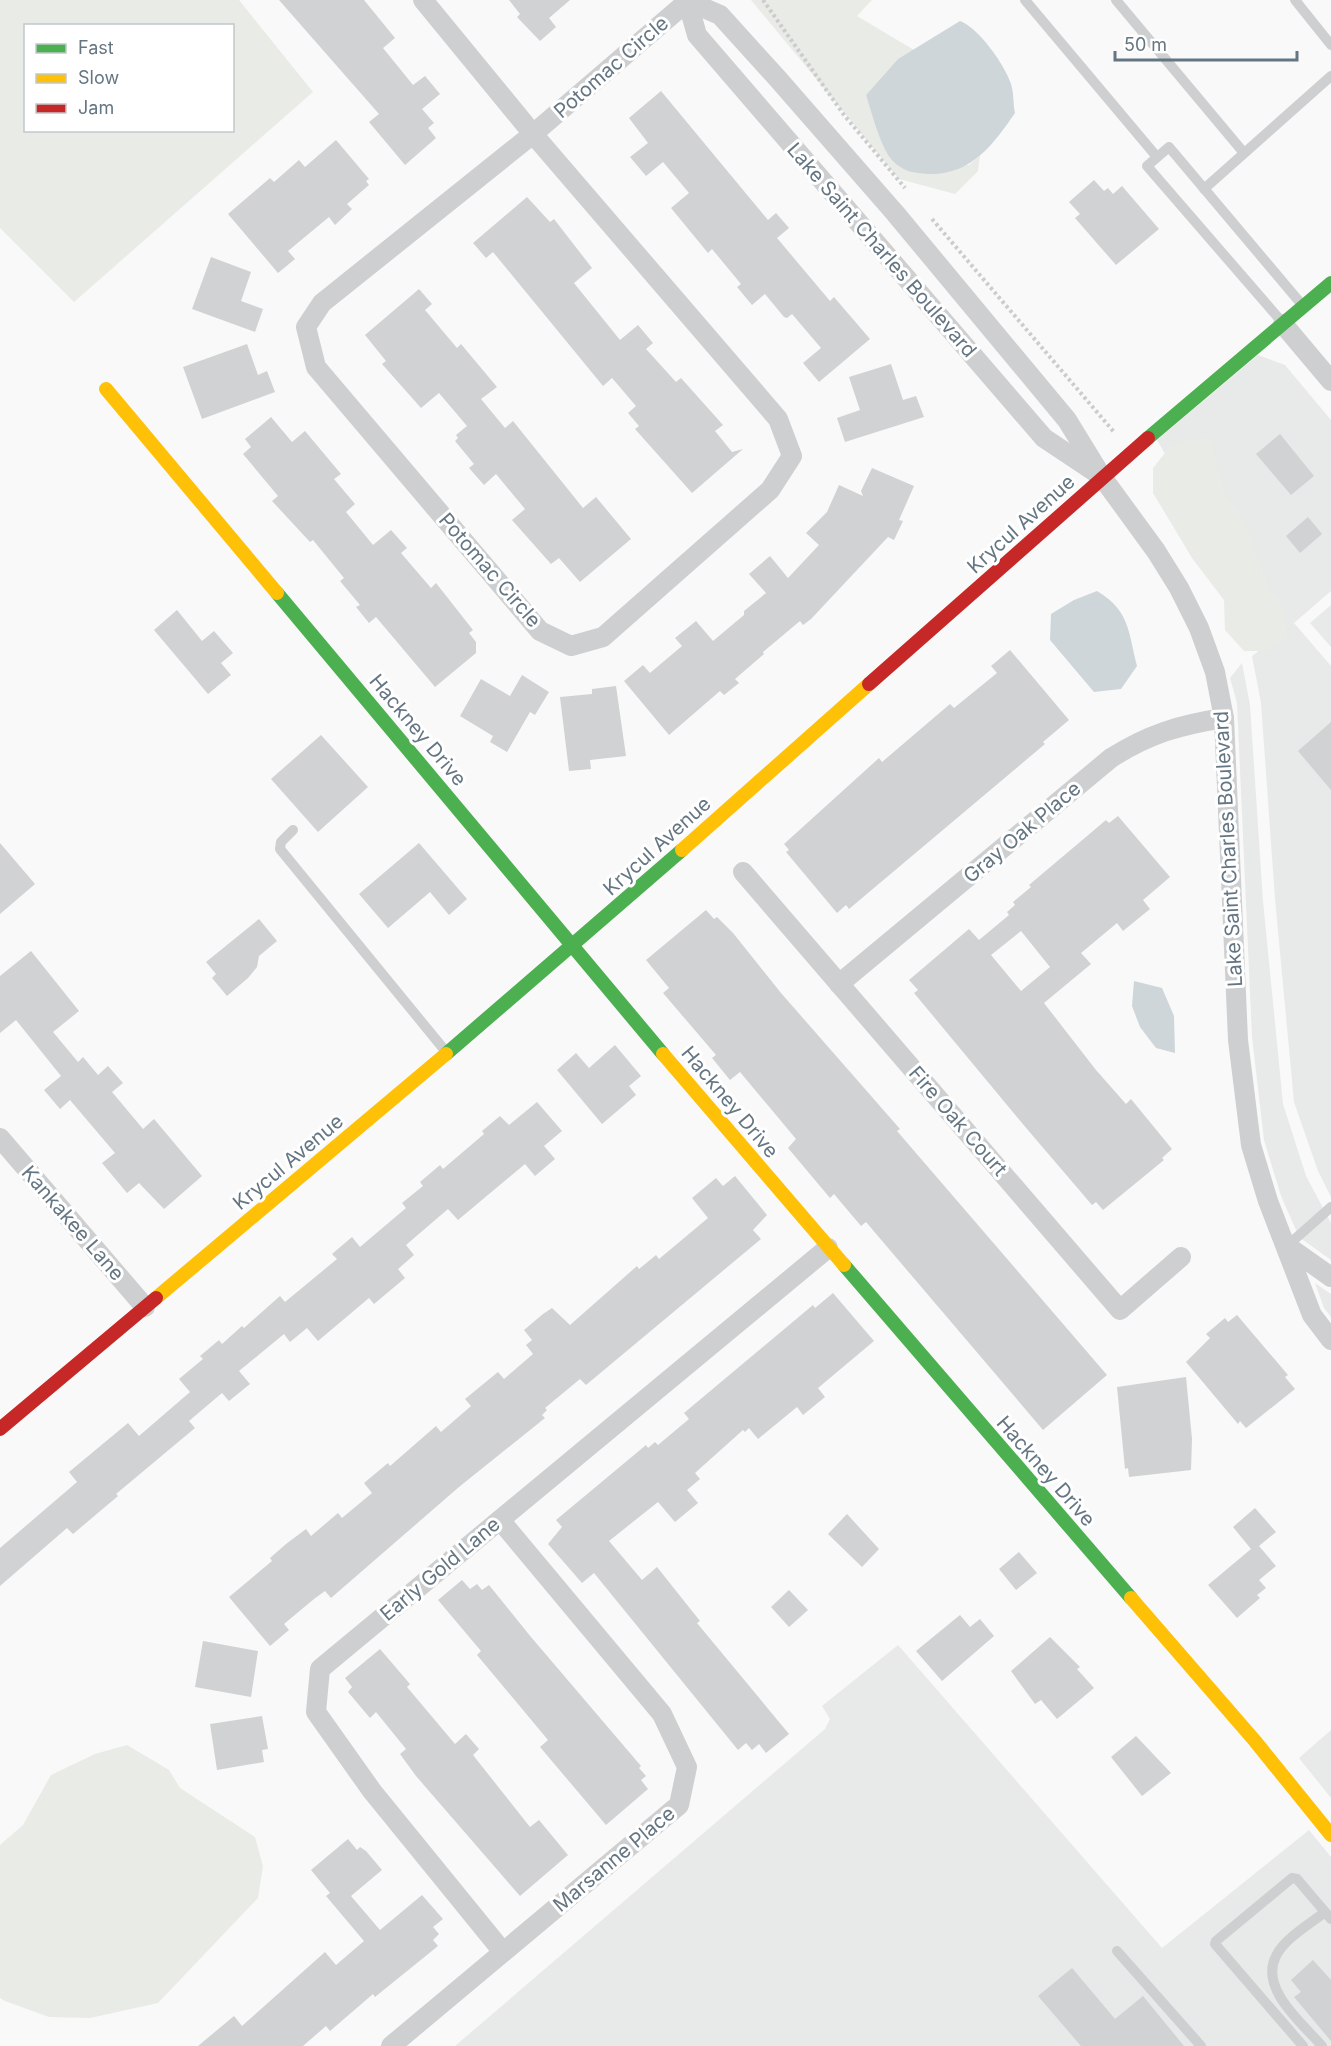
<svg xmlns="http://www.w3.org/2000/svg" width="1331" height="2046" viewBox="0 0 1331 2046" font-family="Inter,sans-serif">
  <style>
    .built { fill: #e8e9e9 }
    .green { fill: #e8ebe6; fill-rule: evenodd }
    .water { fill: #ced6d9 }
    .building { fill: #d0d2d3; fill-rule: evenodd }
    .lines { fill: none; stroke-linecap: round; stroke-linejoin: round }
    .path { stroke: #cbcccd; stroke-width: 4; stroke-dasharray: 3 3; stroke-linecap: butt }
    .lane { stroke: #cecfd0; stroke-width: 10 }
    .street { stroke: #cecfd0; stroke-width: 20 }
    .fast { stroke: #4caf50; stroke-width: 14 }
    .slow { stroke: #ffc107; stroke-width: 14 }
    .jam { stroke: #c62828; stroke-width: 14 }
    .labels { text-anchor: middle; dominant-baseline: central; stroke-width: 6; stroke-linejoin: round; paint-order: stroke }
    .street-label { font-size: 20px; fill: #657683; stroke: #fff }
  </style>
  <rect width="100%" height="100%" fill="#f9f9f9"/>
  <g class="built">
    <path d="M1258 355 1285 365 1331 420V591L1294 623 1331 666V1197L1318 1171 1294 1102 1275 899 1261 703 1252 656 1273 640 1157 440Z"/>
    <path d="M1331 605V647L1310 623Z"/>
    <path d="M1242 663 1250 705 1263 901 1283 1104 1306 1176 1331 1223V1260L1299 1237 1281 1196 1264 1140 1252 1037 1237 703 1230 678Z"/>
    <path d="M1315 1283 1331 1294V1317L1324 1308Z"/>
    <path d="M898 1645 1162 1948 1309 1830 1331 1857V2046H455L825 1729 830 1719 822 1706Z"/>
    <path d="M1331 1730V1798L1299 1758Z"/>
  </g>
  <g class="green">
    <path d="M0 0H239L313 92 74 302 0 228ZM26 26H232V130H26Z"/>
    <path d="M751 0H872L857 16 914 50 898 59 866 95 891 159 969 165 980 155 978 171 955 194 899 179Z"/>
    <path d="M1212 438 1216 464 1226 495 1245 522 1267 583 1283 608 1288 638 1267 651H1244L1225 630 1224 600 1192 558 1153 493V468L1169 448 1185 439Z"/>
    <path d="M127 1745 169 1770 180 1788 255 1837 263 1866 258 1898 158 2003 90 2018 49 2017 5 2001 0 1998V1845L23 1825 51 1775 95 1754Z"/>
  </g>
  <g class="water">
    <path d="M960 21C978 27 1005 65 1011 84 1014 93 1013 104 1015 113 993 145 971 175 929 174 914 173 903 172 892 160 880 146 872 113 866 95L898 59Z"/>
    <path d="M1097 591C1130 611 1128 631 1137 666L1121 689 1094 692 1050 640 1051 614 1074 600Z"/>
    <path d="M1134 981 1162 988 1174 1016 1175 1053 1156 1048 1140 1027 1132 1006Z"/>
  </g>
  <g class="building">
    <path d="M279 0H364L395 38 383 48 413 85 425 76 440 94 422 109 434 123 428 128 436 138 405 165 369 122 379 114Z"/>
    <path d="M509 0H570L549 18 556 27 540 41 517 17 520 14Z"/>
    <path d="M661 91 768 220 776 213 789 228 777 238 830 301 834 297 870 339 819 382 803 363 821 348 792 314 787 318 784 317 765 294 752 305 737 287 741 284 712 249 708 253 671 208 689 193 663 162 646 176 630 157 648 143 629 118Z"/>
    <path d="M336 140 369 179 366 181 369 185 347 204 352 209 335 225 329 217 288 251 295 259 278 273 228 214 270 178 274 182 299 160 305 167Z"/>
    <path d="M1094 180 1104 191 1108 188 1113 194 1122 186 1159 229 1116 265 1075 218 1080 214 1069 202Z"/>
    <path d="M527 197 550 222 554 219 592 268 574 283 620 340 638 325 653 343 646 349 676 382 681 378 723 425 715 431 732 452 743 449 692 493 635 429 639 426 628 413 636 406 612 378 603 386 493 252 486 258 473 243Z"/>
    <path d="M211 257 251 272 241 301 263 309 255 332 192 309Z"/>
    <path d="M419 289 432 304 425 310 457 348 461 344 497 387 481 399 505 428 513 421 583 508 596 497 631 539 580 582 559 558 551 564 512 520 525 509 496 474 484 485 469 468 474 464 455 441 458 438 456 435 467 426 439 393 421 408 382 364 386 361 365 335Z"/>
    <path d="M247 344 258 375 267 371 275 392 202 419 183 367Z"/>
    <path d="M891 364 903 400 916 396 924 417 845 442 837 418 860 410 849 377Z"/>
    <path d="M271 417 292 442 305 431 341 474 334 479 355 504 346 512 373 545 391 530 407 548 401 553 431 588 436 583 473 630 469 633 476 642V653L435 687 376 617 369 623 356 607 360 605 340 581 344 578 313 540 310 542 272 501 278 496 243 454 251 447 245 439Z"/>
    <path d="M1280 434 1314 476 1291 495 1256 454Z"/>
    <path d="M872 468 914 486 899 520 903 521 894 540 888 537 811 619 803 625 800 621 763 652 764 654 735 679 739 683 724 695 720 691 669 735 624 681 643 665 650 673 682 646 675 638 696 621 713 641 744 615V611L766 593 749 574 770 556 788 578 819 545 806 533 827 512 839 485 863 496 861 491Z"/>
    <path d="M1308 517 1322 534 1300 553 1286 536Z"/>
    <path d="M177 610 202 641 214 631 233 653 221 663 231 675 208 694 154 630Z"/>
    <path d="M1010 650 1069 720 1043 742 1045 744 849 909 846 905 837 913 786 852 789 850 784 844 879 758 882 762 950 704 954 708 997 673 991 666Z"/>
    <path d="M522 675 549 692 535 715 530 712 507 752 490 742 493 736 460 716 481 679 510 696Z"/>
    <path d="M616 686 626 756 590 760 591 769 569 771 560 697 592 694V689Z"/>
    <path d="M1331 722V790L1298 751Z"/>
    <path d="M321 735 368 787 318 832 271 779Z"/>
    <path d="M1118 816 1170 877 1143 900 1150 909 1123 931 1117 923 1081 953 1091 964 1044 1003 1096 1070 1126 1104 1131 1099 1172 1149 1162 1158 1164 1160 1103 1210 1096 1202 1092 1205 1027 1129 914 993 918 990 909 980 969 929 979 940 1009 915 1007 912 1015 905 1013 902 1031 887 1029 885 1106 820 1109 823ZM1021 931 1050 967 1021 991 991 955Z"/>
    <path d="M0 843 35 884 0 914Z"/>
    <path d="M419 843 467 899 449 915 430 892 388 928 359 894Z"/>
    <path d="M706 910 714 919 717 917 733 933 781 993 900 1129 897 1131 1107 1375 1043 1430 866 1222 861 1226 834 1194 830 1198 788 1148 796 1139 740 1072 730 1080 712 1058 716 1055 663 993 669 988 646 960Z"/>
    <path d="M259 919 277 941 259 956 257 967 248 978 227 996 212 978 216 974 206 962Z"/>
    <path d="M31 951 79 1011 53 1032 78 1062 83 1057 98 1075 108 1066 123 1083 112 1092 143 1129 154 1119 202 1176 164 1209 139 1183 127 1193 102 1163 115 1153 70 1100 60 1109 44 1090 61 1076 16 1020 0 1033V976Z"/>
    <path d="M615 1045 641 1076 629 1086 636 1095 602 1124 557 1070 576 1053 589 1068Z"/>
    <path d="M537 1102 562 1131 544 1146 555 1159 535 1176 525 1164 458 1220 448 1209 406 1245 414 1255 398 1269 405 1278 374 1304 369 1298 318 1341 307 1328 290 1342 284 1334 239 1371 250 1384 229 1401 222 1393 189 1421 195 1428 116 1494 118 1496 73 1534 67 1528 0 1586V1548L77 1482 69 1472 128 1423 139 1436 190 1392 179 1379 203 1359 200 1356 219 1340 222 1344 242 1326 244 1328 280 1296 285 1302 337 1259 332 1254 352 1237 360 1247 406 1208 402 1203 423 1186 420 1182 440 1165 443 1169 484 1134 482 1131 500 1116 509 1125Z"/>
    <path d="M735 1176 767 1215 753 1230 761 1239 586 1385 580 1379 545 1408 547 1410 542 1415 545 1418 459 1487 331 1598 325 1591 314 1599 284 1624 289 1630 270 1646 229 1597 272 1561 270 1558 286 1544 306 1529 311 1536 338 1513 342 1518 372 1493 364 1483 388 1463 390 1466 436 1426 441 1432 471 1406 465 1399 498 1372 504 1379 533 1354 526 1345 532 1340 524 1330 543 1314 552 1308 570 1325 637 1266 639 1269 656 1255 659 1259 708 1218 692 1198 716 1178 723 1186Z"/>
    <path d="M833 1293 874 1341 818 1388 825 1397 803 1415 797 1407 758 1439 749 1428 745 1432 743 1430 695 1473 700 1479 687 1490 698 1503 675 1522 658 1502 609 1541 642 1580 657 1567 700 1621 697 1623 789 1734 766 1753 759 1744 752 1750 746 1743 738 1750 594 1573 582 1583 548 1544 562 1527 556 1520 646 1445 648 1448 655 1442 658 1445 689 1419 684 1413 813 1305 815 1308Z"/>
    <path d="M1237 1315 1288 1375 1285 1377 1295 1389 1246 1428 1240 1421 1238 1424 1186 1362 1210 1338 1206 1334 1225 1318 1228 1322Z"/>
    <path d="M1186 1377 1192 1439 1191 1470 1129 1477 1128 1468 1125 1469 1117 1387Z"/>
    <path d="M1255 1508 1276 1532 1259 1546 1276 1566 1259 1580 1266 1588 1257 1595 1260 1598 1237 1618 1208 1585 1251 1549 1233 1527Z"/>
    <path d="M847 1514 879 1549 862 1567 828 1534Z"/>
    <path d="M1019 1552 1037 1573 1016 1590 999 1569Z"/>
    <path d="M462 1580 470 1589 477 1584 482 1590 489 1585 531 1637 641 1766 639 1768 646 1776 641 1780 648 1789 606 1825 540 1747 548 1740 477 1655 481 1651 438 1600Z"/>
    <path d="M789 1590 808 1610 789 1627 771 1607Z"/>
    <path d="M960 1615 970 1627 980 1619 994 1636 942 1681 916 1651Z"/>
    <path d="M1050 1637 1080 1667 1077 1669 1094 1688 1057 1719 1041 1700 1035 1704 1011 1671Z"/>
    <path d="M203 1641 258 1651 251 1697 195 1687Z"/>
    <path d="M380 1649 410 1684 407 1687 455 1744 466 1734 479 1749 473 1755 530 1827 539 1820 568 1855 520 1896 416 1776 400 1754 406 1749 376 1712 370 1718 348 1692 352 1687 345 1678Z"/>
    <path d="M262 1716 268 1749 262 1750 264 1762 217 1770 210 1724Z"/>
    <path d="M1136 1736 1171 1773 1142 1796 1111 1757Z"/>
    <path d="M348 1839 357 1850 360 1847 366 1851 382 1870 351 1896 380 1930 422 1895 443 1919 433 1927 439 1934 433 1940 438 1946 375 1997 373 1994 330 2031 326 2026 303 2046H198L234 2016 242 2026 325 1952 336 1965 364 1941 326 1896 330 1893 311 1870Z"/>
    <path d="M1313 1960 1331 1980V2041L1294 1997 1301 1992 1291 1980Z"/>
    <path d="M1072 1968 1115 2019 1143 1996 1184 2046H1081L1038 1996Z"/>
  </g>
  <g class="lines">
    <g class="path">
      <path d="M763 0 844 115 905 188"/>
      <path d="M932 219 1114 432"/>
    </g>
    <g class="lane">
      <path d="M1025 0 1157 157"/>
      <path d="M1116 0 1244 153"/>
      <path d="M1295 0 1331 45"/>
      <path d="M1204 189 1331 76"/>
      <path d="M1282 322 1147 166 1169 147 1303 306"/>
      <path d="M293 830 281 842 280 849 447 1053"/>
      <path d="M1287 1246 1331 1207"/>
      <path d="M1117 1951 1201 2046"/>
      <path d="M1303 2046 1215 1944 1216 1941 1292 1878 1297 1879 1331 1919"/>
      <path d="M1322 2046C1303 2024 1259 1989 1276 1956 1285 1938 1310 1924 1325 1912"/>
    </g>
    <g class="street">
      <path d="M423 0 533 134 688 1"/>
      <path d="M687 0 697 35 1044 438 1098 474"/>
      <path d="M688 1 720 15 778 79 895 213 1067 420 1102 477 1156 551 1179 588 1199 628 1215 672 1224 718 1238 1040 1251 1145 1268 1201 1312 1315 1331 1340"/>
      <path d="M533 134 778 419 792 456 770 490 603 637 571 646 540 631 316 367 306 327 322 303Z"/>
      <path d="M1283 324 1331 381"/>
      <path d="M743 872 1120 1310 1181 1257"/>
      <path d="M839 984 1111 758C1149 734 1179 725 1224 718"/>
      <path d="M0 1138 145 1307"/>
      <path d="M1287 1246 1331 1277"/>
      <path d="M503 1952 372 1791 316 1712 320 1669 828 1248"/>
      <path d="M391 2046 679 1805 687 1767 662 1714 500 1520"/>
    </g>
    <g class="fast">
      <path d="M1148 438 1331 283"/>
      <path d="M277 593 663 1054"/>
      <path d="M446 1054 682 850"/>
      <path d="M844 1265 1131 1598"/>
    </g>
    <g class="slow">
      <path d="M106 389 277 593"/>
      <path d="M682 850 869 684"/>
      <path d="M663 1054 844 1265"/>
      <path d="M156 1298 446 1054"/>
      <path d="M1131 1598 1255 1741 1331 1835"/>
    </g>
    <g class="jam">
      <path d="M869 684 1148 438"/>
      <path d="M0 1429 156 1298"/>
    </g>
  </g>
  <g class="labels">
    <g class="street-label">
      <text transform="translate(611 67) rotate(-41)">Potomac Circle</text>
      <text transform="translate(882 250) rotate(49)">Lake Saint Charles Boulevard</text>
      <text transform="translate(1021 524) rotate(-42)">Krycul Avenue</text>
      <text transform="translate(490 570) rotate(49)">Potomac Circle</text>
      <text transform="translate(418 730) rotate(50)">Hackney Drive</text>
      <text transform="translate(1022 832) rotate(-40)">Gray Oak Place</text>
      <text transform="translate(657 846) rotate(-42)">Krycul Avenue</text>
      <text transform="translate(1228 849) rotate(-93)">Lake Saint Charles Boulevard</text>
      <text transform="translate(730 1102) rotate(50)">Hackney Drive</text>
      <text transform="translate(958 1121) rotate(49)">Fire Oak Court</text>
      <text transform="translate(288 1162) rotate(-40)">Krycul Avenue</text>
      <text transform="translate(73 1223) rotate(49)">Kankakee Lane</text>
      <text transform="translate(1046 1471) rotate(49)">Hackney Drive</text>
      <text transform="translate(440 1569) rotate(-40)">Early Gold Lane</text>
      <text transform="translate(614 1859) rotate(-40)">Marsanne Place</text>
    </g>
  </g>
  <rect x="24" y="24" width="210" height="108" fill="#ffffff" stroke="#c1c8cd" stroke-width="1.5"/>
  <rect x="36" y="44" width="30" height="9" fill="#4caf50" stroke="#c1c8cd" stroke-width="1.5"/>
  <text x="78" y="54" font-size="18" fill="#657683">Fast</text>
  <rect x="36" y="74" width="30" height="9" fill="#ffc107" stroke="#c1c8cd" stroke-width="1.5"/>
  <text x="78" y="84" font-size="18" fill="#657683">Slow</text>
  <rect x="36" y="104" width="30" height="9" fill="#c62828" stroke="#c1c8cd" stroke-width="1.5"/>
  <text x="78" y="114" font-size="18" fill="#657683">Jam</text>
  <path d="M1115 51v9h182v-9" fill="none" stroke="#657683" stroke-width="3"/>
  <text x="1124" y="51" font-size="18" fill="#657683" stroke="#ffffff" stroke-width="4.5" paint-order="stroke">50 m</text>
</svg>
